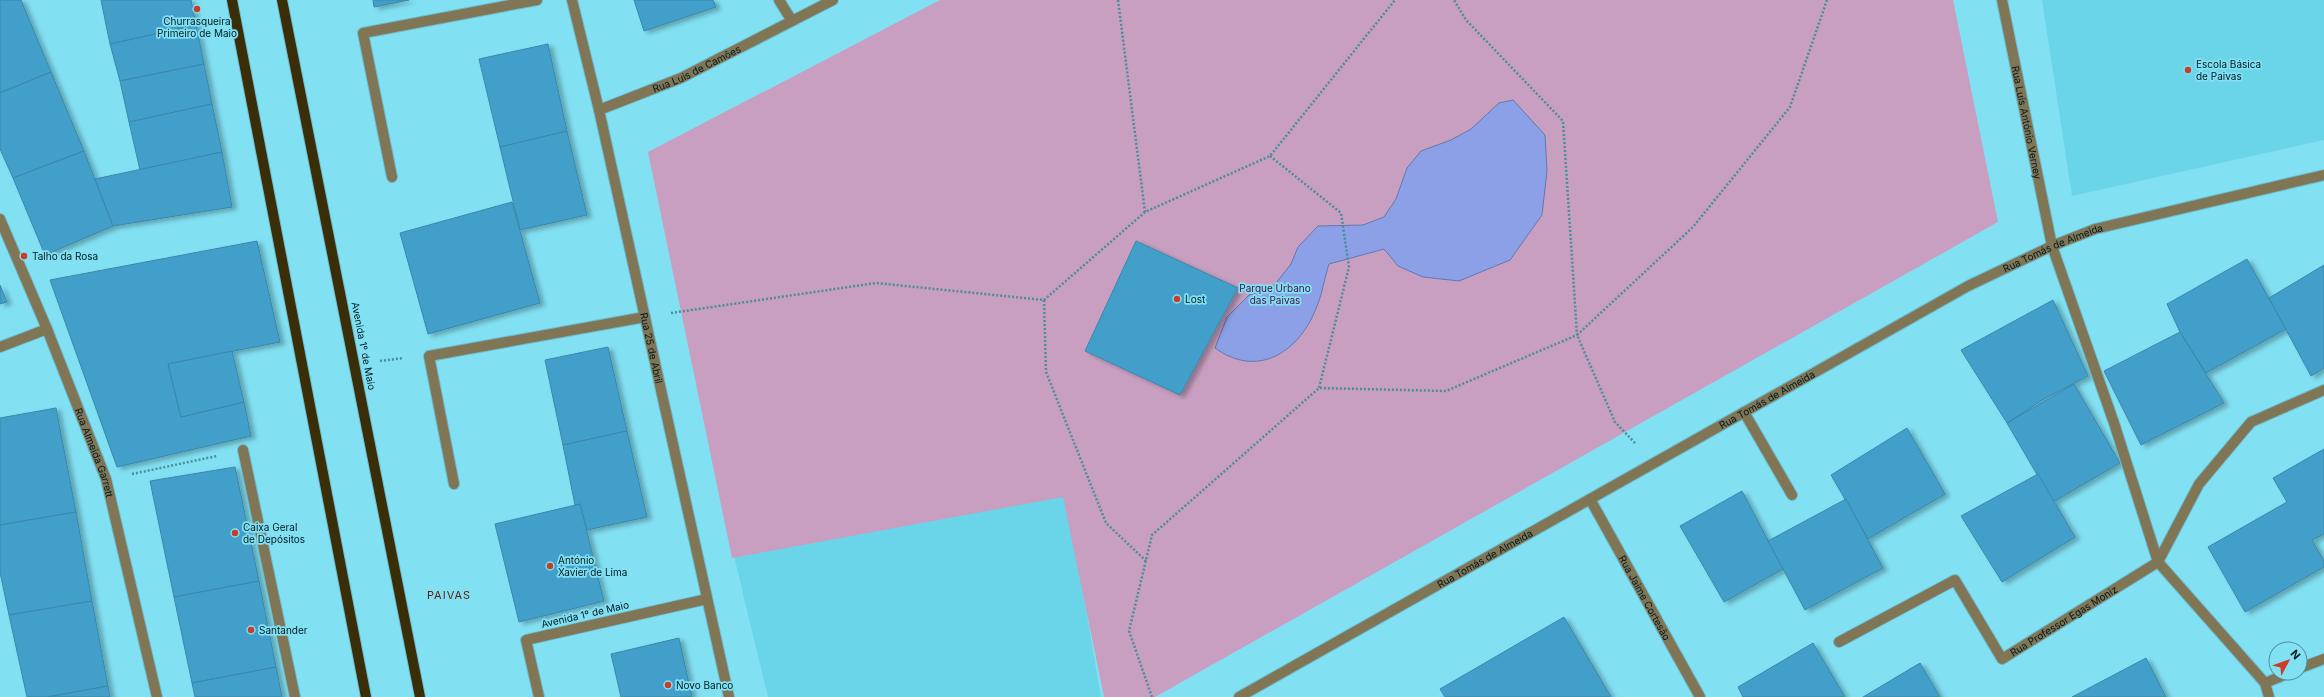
<svg xmlns="http://www.w3.org/2000/svg" width="2324" height="697" viewBox="0 0 2324 697" font-family="Inter,sans-serif">
  <style>
    .built { fill: #6ad4e9 }
    .green { fill: #c89fc1 }
    .water { fill: #8ca0e8; stroke: #6278ac }
    .building { fill: #429fca; stroke: #3a87ab; filter: url(#shadow) }
    .lines { fill: none; stroke-linecap: round; stroke-linejoin: round }
    .minor-casing { stroke: #6bbccd; stroke-width: 12 }
    .major-casing { stroke: #6bbccd; stroke-width: 12 }
    .path { stroke: #4b8d9a; stroke-width: 2.5; stroke-dasharray: 2 2; stroke-linecap: butt }
    .minor { stroke: #807555; stroke-width: 10 }
    .major { stroke: #392e08; stroke-width: 10 }
    .poi-dot { fill: #c93d28; stroke: #82e0f3; stroke-width: 1.5 }
    .labels { text-anchor: middle; dominant-baseline: central; stroke-width: 3.5; stroke-linejoin: round; paint-order: stroke }
    .poi-label { font-size: 10px; fill: #001a20; stroke: #82e0f3; text-anchor: start }
    .street-label { font-size: 10px; fill: #001a20; stroke: #82e0f3 }
    .park-label { font-size: 10px; fill: #480d43; stroke: #82e0f3 }
    .neighbourhood-label { font-size: 11px; letter-spacing: 1px; fill: #601c12; stroke: #82e0f3 }
  </style>
  <defs>
    <filter id="shadow"><feDropShadow dx="4.5" dy="2.5" stdDeviation="2" flood-color="#0004"/></filter>
  </defs>
  <rect width="100%" height="100%" fill="#82e0f3"/>
  <g class="built">
    <path d="M2042 0H2324V140L2072 196Z"/>
    <path d="M1065 489 1101 697H768L734 556Z"/>
  </g>
  <path class="green" d="M940 0H1953L1998 222 1155 697H1104L1063 497 732 558 648 152Z"/>
  <path class="water" d="M1513 100 1545 135 1547 171 1542 215 1510 260 1459 281 1423 277 1398 266 1384 249 1329 264C1324 279 1322 296 1315 311 1297 354 1256 378 1215 348L1227 317 1249 295 1272 288 1291 264 1298 247 1318 226 1363 225 1384 217 1396 199 1407 168 1421 151 1451 140 1471 129 1499 103Z"/>
  <g class="building">
    <path d="M2 0H21L51 72 0 93V1Z"/>
    <path d="M101 0H191L196 25 110 44Z"/>
    <path d="M373 0H409L374 7Z"/>
    <path d="M634 0H713L716 7 644 31Z"/>
    <path d="M196 25 204 64 120 81 110 44Z"/>
    <path d="M548 44 567 131 500 147 479 59Z"/>
    <path d="M204 64 212 104 129 122 120 81Z"/>
    <path d="M51 72 84 151 13 178 0 149V93Z"/>
    <path d="M212 104 222 152 140 170 129 122Z"/>
    <path d="M567 131 587 215 520 230 500 147Z"/>
    <path d="M84 151 113 226 45 255 13 178Z"/>
    <path d="M222 152 232 207 113 226 95 179Z"/>
    <path d="M512 202 540 303 428 334 400 233Z"/>
    <path d="M257 241 280 342 168 364 181 417 244 402 251 436 117 467 50 280Z"/>
    <path d="M1136 241 1238 288 1180 395 1085 351Z"/>
    <path d="M2247 259 2286 329 2206 373 2180 332 2167 304Z"/>
    <path d="M2324 265V368L2311 376 2269 298Z"/>
    <path d="M0 285 7 302 0 304Z"/>
    <path d="M2053 300 2088 376 2044 399 2007 423 1961 350Z"/>
    <path d="M2180 332 2224 403 2141 445 2104 371Z"/>
    <path d="M608 347 627 431 563 445 545 360Z"/>
    <path d="M232 351 244 402 181 417 168 364Z"/>
    <path d="M2074 384 2120 463 2053 502 2007 423Z"/>
    <path d="M56 408 76 512 0 525V418Z"/>
    <path d="M1907 428 1945 494 1868 539 1831 475Z"/>
    <path d="M627 431 647 517 587 530 580 504 575 505 563 445Z"/>
    <path d="M2324 449V534L2312 540 2324 561V567L2245 612 2208 547 2287 502 2273 478Z"/>
    <path d="M235 467 259 581 174 597 150 481Z"/>
    <path d="M2038 474 2075 537 2002 582 1961 516Z"/>
    <path d="M1742 491 1783 569 1724 602 1680 526Z"/>
    <path d="M1846 499 1883 568 1805 610 1768 541Z"/>
    <path d="M580 504 604 601 519 622 495 524Z"/>
    <path d="M76 512 92 601 9 615 0 572V525Z"/>
    <path d="M259 581 276 667 192 683 174 597Z"/>
    <path d="M92 601 108 686 47 697H27L9 615Z"/>
    <path d="M1564 617 1611 697H1445L1440 689Z"/>
    <path d="M679 638 692 697H621L611 654Z"/>
    <path d="M1813 643 1845 697H1743L1738 687Z"/>
    <path d="M2146 658 2166 697H2072Z"/>
    <path d="M1920 663 1940 697H1863Z"/>
    <path d="M276 667 282 697H195L192 683Z"/>
    <path d="M108 686 110 697H47Z"/>
  </g>
  <g class="lines">
    <defs>
      <g id="minor">
        <path id="s1" d="M572 0 599 110 729 697"/>
        <path d="M779 0 792 21"/>
        <path id="s2" d="M2002 0 2052 246 2114 423 2158 562"/>
        <path id="s3" d="M599 110 681 78 833 0"/>
        <path d="M392 177 363 33 537 0"/>
        <path id="s4" d="M0 219 47 329 106 479 157 697"/>
        <path d="M0 347 47 329"/>
        <path d="M1744 412 1792 495"/>
        <path d="M243 450 295 697"/>
        <path d="M454 484 429 356 645 317"/>
        <path id="s5" d="M1590 499 1700 697"/>
        <path d="M2158 562 2199 484 2251 422 2324 390"/>
        <path id="s6" d="M1839 642 1955 580 2002 659 2158 562 2265 683 2289 673"/>
        <path d="M2300 668 2324 659"/>
        <path d="M2265 683 2269 697"/>
        <path d="M539 697 526 640 707 599"/>
        <path id="s7" d="M1239 697 1968 286 2052 246 2095 229 2324 175"/>
      </g>
      <g id="major">
        <path d="M232 0 366 697"/>
        <path d="M282 0 420 697"/>
      </g>
    </defs>
    <use href="#minor" class="minor-casing"/>
    <use href="#major" class="major-casing"/>
    <g class="path">
      <path d="M1118 0 1145 212"/>
      <path d="M1270 156 1341 213 1349 267 1319 388"/>
      <path d="M1044 300 1046 372 1106 523 1146 561"/>
      <path d="M671 313 876 283 1044 300 1145 212 1270 156 1395 0"/>
      <path d="M380 361 403 358"/>
      <path d="M1635 443 1615 422 1577 335 1693 227 1790 107 1827 0"/>
      <path d="M132 474 217 456"/>
      <path d="M1152 697 1129 631 1152 535 1319 388 1446 391 1577 335 1563 121 1466 20 1454 0"/>
    </g>
    <use href="#minor" class="minor"/>
    <use href="#major" class="major"/>
  </g>
  <g class="poi-dot">
    <circle cx="197" cy="9" r="4"/>
    <circle cx="2188" cy="70" r="4"/>
    <circle cx="24" cy="256" r="4"/>
    <circle cx="1177" cy="299" r="4"/>
    <circle cx="235" cy="533" r="4"/>
    <circle cx="550" cy="566" r="4"/>
    <circle cx="251" cy="630" r="4"/>
    <circle cx="668" cy="685" r="4"/>
  </g>
  <g class="labels">
    <g class="poi-label">
      <text x="197" y="21" text-anchor="middle">Churrasqueira<tspan x="197" dy="12">Primeiro de Maio</tspan></text>
      <text x="2196" y="64">Escola Básica<tspan x="2196" dy="12">de Paivas</tspan></text>
      <text x="32" y="256">Talho da Rosa</text>
      <text x="1185" y="299">Lost</text>
      <text x="243" y="527">Caixa Geral<tspan x="243" dy="12">de Depósitos</tspan></text>
      <text x="558" y="560">António<tspan x="558" dy="12">Xavier de Lima</tspan></text>
      <text x="259" y="630">Santander</text>
      <text x="676" y="685">Novo Banco</text>
    </g>
    <g class="street-label">
      <text stroke="none"><textPath href="#s3" startOffset="106">Rua Luis de Camões</textPath></text>
      <text stroke="none"><textPath href="#s2" startOffset="125">Rua Luís António Verney</textPath></text>
      <text stroke="none"><textPath href="#s7" startOffset="930">Rua Tomás de Almeida</textPath></text>
      <text transform="translate(364 346) rotate(79)">Avenida 1º de Maio</text>
      <text stroke="none"><textPath href="#s1" startOffset="357">Rua 25 de Abril</textPath></text>
      <text stroke="none"><textPath href="#s7" startOffset="606">Rua Tomás de Almeida</textPath></text>
      <text stroke="none"><textPath href="#s4" startOffset="252">Rua Almeida Garrett</textPath></text>
      <text stroke="none"><textPath href="#s7" startOffset="282">Rua Tomás de Almeida</textPath></text>
      <text stroke="none"><textPath href="#s5" startOffset="113">Rua Jaime Cortesão</textPath></text>
      <text transform="translate(585 614) rotate(-13)">Avenida 1º de Maio</text>
      <text stroke="none"><textPath href="#s6" startOffset="296">Rua Professor Egas Moniz</textPath></text>
    </g>
    <g class="park-label">
      <text x="1275" y="288">Parque Urbano<tspan x="1275" dy="12">das Paivas</tspan></text>
    </g>
    <g class="neighbourhood-label">
      <text x="449" y="595">PAIVAS</text>
    </g>
  </g>
  <g transform="translate(2288 661) rotate(49)"><circle r="19" fill="#82e0f3" stroke="#4e919f"/>
  <path d="M0-3L7 15L0 10L-7 15Z" fill="#c93d28"/>
  <text y="-6" font-size="11" font-weight="bold" text-anchor="middle" fill="#001a20">N</text>
  </g>
</svg>
